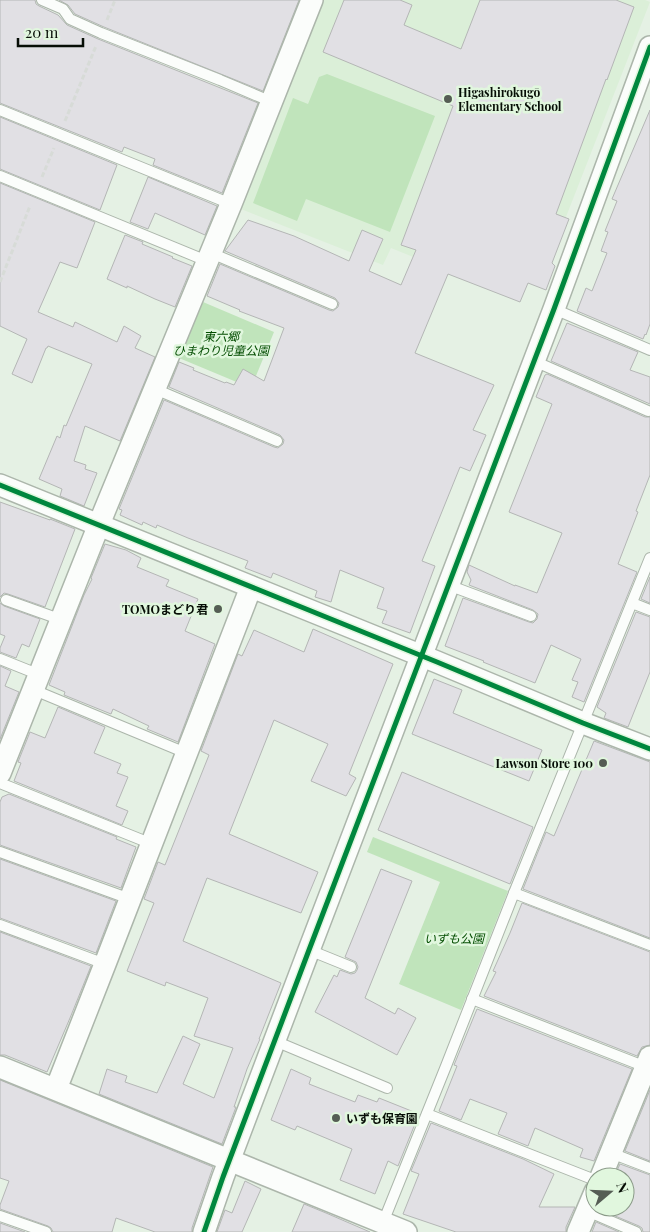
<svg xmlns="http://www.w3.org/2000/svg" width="650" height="1232" viewBox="0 0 650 1232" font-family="'Playfair Display','Noto Sans JP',serif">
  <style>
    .built { fill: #dbefd8 }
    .green { fill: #c0e4bb }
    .building { fill: #e1e0e4; stroke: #b4b6b5 }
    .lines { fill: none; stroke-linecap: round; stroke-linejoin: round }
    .lane-casing { stroke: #acb6ab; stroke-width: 12 }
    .street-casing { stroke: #acb6ab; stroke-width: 24 }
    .path { stroke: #d7dbd7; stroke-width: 3; stroke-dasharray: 5 2.5; stroke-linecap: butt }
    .lane { stroke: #fbfdfb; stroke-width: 10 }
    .street { stroke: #fbfdfb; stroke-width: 21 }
    .cycleway-casing { stroke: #e1f7de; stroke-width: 8 }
    .cycleway { stroke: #00873e; stroke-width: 5 }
    .poi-dot { fill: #555d54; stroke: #e1f7de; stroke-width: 2 }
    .labels { text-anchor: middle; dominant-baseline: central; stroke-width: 5; stroke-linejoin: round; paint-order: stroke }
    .poi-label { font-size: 12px; font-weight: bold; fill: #070e06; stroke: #e1f7de; text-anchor: start }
    .park-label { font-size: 12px; font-style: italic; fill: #034d00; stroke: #e1f7de }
  </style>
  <rect width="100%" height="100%" fill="#e5f1e4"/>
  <path class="built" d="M323 0H645L650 2 564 222 470 280 391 248 383 265 241 209Z"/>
  <g class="green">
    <path d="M327 74 435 116 390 232 306 199 297 221 253 203 293 98 308 104 319 77Z"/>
    <path d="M203 302 274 332 251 388 179 358Z"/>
    <path d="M373 837 508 891 461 1010 399 984 440 882 367 852Z"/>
  </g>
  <g class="building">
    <path d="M0 0H35L36 4 39 6 58 15 67 25 98 39 258 103 222 193 153 165 155 159 124 147 122 152 0 103Z"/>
    <path d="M59 0H299L263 91 104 27 75 14 68 5Z"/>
    <path d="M344 0H400L412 5 404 25 461 49 480 0H616L634 7 607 80 606 79 556 214 569 219 552 263 555 266 546 290 528 283 520 302 448 274 415 353 494 385 473 430 486 435 470 471 460 467 422 561 435 566 410 633 382 623 387 611 377 608 384 588 340 570 331 602 315 597 317 591 273 573 271 578 245 568 248 561 188 538 157 525 156 528 143 522 142 525 120 515 122 510 119 509 164 400 274 447 278 448 283 444 284 440 280 435 169 387 179 362 194 368 193 370 225 383 226 382 234 385 243 369 264 381 284 328 239 311 240 310 207 296 220 264 329 310 333 311 338 307 339 303 335 298 225 251 248 220 294 236 349 261 362 230 383 239 369 271 401 285 416 250 401 245 453 106 323 52Z"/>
    <path d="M650 110V324L646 335 645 334 643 339 577 311 586 288 592 291 607 253 601 251 608 232 605 231 617 201 612 199Z"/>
    <path d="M0 117 117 165 100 210 0 169Z"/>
    <path d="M148 177 217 206 205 235 155 213 148 229 130 222Z"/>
    <path d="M0 183 95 222 77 268 60 262 38 312 73 327 75 322 117 342 124 326 141 336 135 348 155 357 120 441 85 426 74 461 86 465 85 469 97 473 84 506 60 496 62 489 39 479 57 436 60 438 64 425 66 426 92 364 48 346 47 348H46L32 383 12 374 27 339 0 326Z"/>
    <path d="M125 235 143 242 142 244 173 257 172 258 192 266 175 307 155 299 127 286V288L107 279Z"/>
    <path d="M567 323 638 352 630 370 650 377V404L551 361Z"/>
    <path d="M547 374 645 417H650V475L636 511 638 512 618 564 637 572 584 702 572 697 578 682 572 680 581 659 551 645 535 683 483 662 484 661 445 646 463 598 529 622 533 623 537 619 538 614 533 610 469 585 471 580 467 572 469 565 515 586V585L537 593 562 533 509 512 552 404 536 397 545 375Z"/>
    <path d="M0 502 50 520V519L75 529 45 607 8 594 4 593 0 597Z"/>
    <path d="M105 544 126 550 141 558 137 567 169 580 166 586 198 599 185 631 215 644 178 742 147 729 149 726 113 709 111 714 64 695 65 692 49 685 84 595 92 579 91 578Z"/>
    <path d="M650 577V603L641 599Z"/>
    <path d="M0 603 4 606 40 619 29 647 22 644 16 658 0 652V648L5 636 0 634Z"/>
    <path d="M636 612 650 617V672L628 727 604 718 606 713 597 707Z"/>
    <path d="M313 629 393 664 349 774 356 778 346 796 311 781 328 744 274 720 229 834 318 872 301 913 207 878 183 941 281 983 259 1039H260L247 1069 234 1107H236L222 1144 99 1094 107 1069 127 1076 125 1082 157 1093 183 1036 200 1044 183 1084 214 1098 233 1048 194 1036 208 998 166 982 165 986 127 971 154 903 144 899 158 862 165 865 209 755 201 751 238 654 242 656 254 630 304 652Z"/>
    <path d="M0 666 11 671 5 686 19 692 0 739Z"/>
    <path d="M434 679 462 690 453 713 542 750 529 781 412 734Z"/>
    <path d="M58 707 105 727 94 753 121 764 117 773 128 777 116 806 128 811 122 825 14 781 21 763 18 762 30 732 45 738Z"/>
    <path d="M594 741 650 762V938L523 889 546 832 554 836Z"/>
    <path d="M402 772 533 827 510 884 378 830Z"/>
    <path d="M9 794 117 837 116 839 136 847 121 888 0 845V802L2 797Z"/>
    <path d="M0 859 116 901 96 953 0 918Z"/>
    <path d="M381 869 412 881 365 998 395 1014 398 1008 416 1018 397 1055 315 1012 334 975 337 977 340 970 351 974 355 973 357 970 358 967 356 962 345 957Z"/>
    <path d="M522 903 650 952V1045L642 1047 637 1056 484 996 496 972 493 971 510 933Z"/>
    <path d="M0 932 91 966 70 1018 47 1072 5 1055H0Z"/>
    <path d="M477 1009 632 1069 594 1161 580 1157 583 1149 535 1128 528 1146 498 1134 507 1113 470 1099 461 1120 439 1111 457 1066 454 1065Z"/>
    <path d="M291 1069 311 1078 309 1084 355 1102 358 1095 377 1102 379 1098 419 1114 398 1166 388 1161 375 1194 340 1180 352 1149 297 1126 295 1130 271 1120Z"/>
    <path d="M0 1080 213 1167 192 1228V1232H155L116 1218 112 1232H53L51 1228 48 1226 0 1209V1205L9 1181 0 1178Z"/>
    <path d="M650 1090V1161L625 1151Z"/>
    <path d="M431 1123 523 1159 554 1174 539 1207H575L566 1227V1232H456L403 1214 419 1174 411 1171Z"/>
    <path d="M620 1164 650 1175V1232H643L642 1228 639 1226 601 1210 602 1207H625V1177H620L615 1175Z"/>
    <path d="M245 1181 261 1189 242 1232H217L225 1210 232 1213Z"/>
    <path d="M304 1204 326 1213 370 1232H292Z"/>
    <path d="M596 1222 619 1232H592Z"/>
    <path d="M0 1223 25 1232H0Z"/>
  </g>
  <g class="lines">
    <defs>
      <g id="lane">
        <path d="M42 0 63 9 70 19 101 33 220 80 272 102"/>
        <path d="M0 110 231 204"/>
        <path d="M0 176 207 261"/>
        <path d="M211 253 332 304"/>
        <path d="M554 309 650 350"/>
        <path d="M534 361 648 411"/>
        <path d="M155 389 277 441"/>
        <path d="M448 585 531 616"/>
        <path d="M6 600 62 620"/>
        <path d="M632 603 650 610"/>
        <path d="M0 659 40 675"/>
        <path d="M34 690 186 753"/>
        <path d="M0 783 152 844"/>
        <path d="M0 852 130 899"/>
        <path d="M514 893 650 945"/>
        <path d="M0 925 105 964"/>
        <path d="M309 950 351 967"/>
        <path d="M472 999 646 1067"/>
        <path d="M275 1041 387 1088"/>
        <path d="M427 1114 595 1180"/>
        <path d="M611 1153 650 1168"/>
        <path d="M587 1211 636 1232"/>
        <path d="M0 1216 46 1232"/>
        <path d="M382 1225 446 1066 514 893 650 558"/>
      </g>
      <g id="street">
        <path d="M0 485 437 662 583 723 650 749"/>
        <path d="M0 773 104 512 231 204 312 0"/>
        <path d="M0 1067 406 1232"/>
        <path d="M56 1089 105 964 251 587"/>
        <path d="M601 1177 650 1057"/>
        <path d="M204 1232 223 1177 309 950 554 309 650 47"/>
        <path d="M578 1232 595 1192"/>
      </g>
    </defs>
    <use href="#lane" class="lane-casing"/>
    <use href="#street" class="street-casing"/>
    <g class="path">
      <path d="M107 20 115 0"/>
      <path d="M65 121 96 46"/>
      <path d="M42 177 54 148"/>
      <path d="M0 282 30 206"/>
    </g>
    <use href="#lane" class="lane"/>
    <use href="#street" class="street"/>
    <defs>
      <g id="cycleway">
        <path d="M0 485 437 662 583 723 650 749"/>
        <path d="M204 1232 223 1177 309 950 554 309 650 47"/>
      </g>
    </defs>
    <use href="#cycleway" class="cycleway-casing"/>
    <use href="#cycleway" class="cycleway"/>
  </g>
  <g class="poi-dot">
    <circle cx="448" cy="99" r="5"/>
    <circle cx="218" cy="609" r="5"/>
    <circle cx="603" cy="763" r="5"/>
    <circle cx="336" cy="1118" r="5"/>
  </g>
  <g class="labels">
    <g class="poi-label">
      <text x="458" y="92">Higashirokugō<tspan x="458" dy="14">Elementary School</tspan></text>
      <text x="208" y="609" text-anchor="end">TOMOまどり君</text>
      <text x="593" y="763" text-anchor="end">Lawson Store 100</text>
      <text x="346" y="1118">いずも保育園</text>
    </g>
    <g class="park-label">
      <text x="221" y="336">東六郷<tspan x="221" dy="14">ひまわり児童公園</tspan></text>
      <text x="454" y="938">いずも公園</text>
    </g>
  </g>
  <g transform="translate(610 1192) rotate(71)"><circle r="24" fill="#e1f7de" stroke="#8a9a88"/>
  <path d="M0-4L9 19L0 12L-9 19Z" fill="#555d54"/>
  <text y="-8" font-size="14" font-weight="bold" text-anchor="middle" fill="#070e06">N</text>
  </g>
  <path d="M18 38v8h65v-8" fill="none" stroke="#070e06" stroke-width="2.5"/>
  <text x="25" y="38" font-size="15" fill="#070e06" stroke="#e1f7de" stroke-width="4" paint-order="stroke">20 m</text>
</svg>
